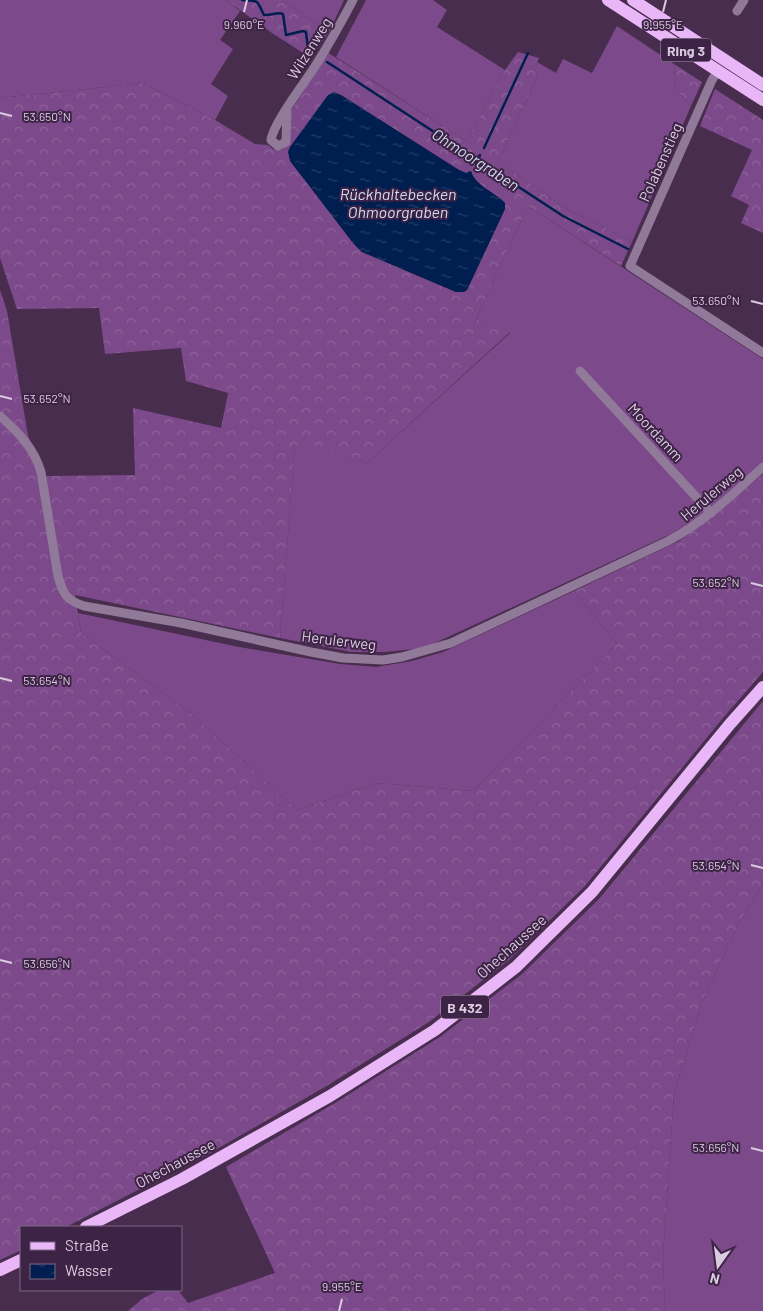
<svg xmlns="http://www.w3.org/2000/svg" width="763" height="1311" viewBox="0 0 763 1311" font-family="Barlow,sans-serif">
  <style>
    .grass { fill: #7c4a8a }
    .forest { fill: url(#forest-crowns); fill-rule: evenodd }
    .water { fill: url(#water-ripples) }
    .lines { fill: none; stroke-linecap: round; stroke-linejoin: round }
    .stream { stroke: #001e4f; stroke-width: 2.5 }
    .street { stroke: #917999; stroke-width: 9 }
    .primary { stroke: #e9b7f8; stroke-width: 12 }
    .ticks { fill: none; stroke: #dbcbe0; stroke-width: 2 }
    .labels { text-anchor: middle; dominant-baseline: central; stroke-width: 4; stroke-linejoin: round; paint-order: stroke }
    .shield { fill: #3d2345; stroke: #ac99b2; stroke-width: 1 }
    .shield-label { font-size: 14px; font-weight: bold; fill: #dbcbe0 }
    .street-label { font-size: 15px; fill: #dbcbe0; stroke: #3d2345 }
    .water-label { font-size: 16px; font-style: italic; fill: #cfdcf0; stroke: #3d2345 }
    .ticks-label { font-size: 12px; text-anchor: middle; fill: #dbcbe0; stroke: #3d2345; stroke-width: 4; stroke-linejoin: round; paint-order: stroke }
  </style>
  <defs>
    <pattern id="forest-crowns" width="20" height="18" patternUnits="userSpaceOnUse" patternTransform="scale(1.25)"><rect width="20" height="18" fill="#7c4a8a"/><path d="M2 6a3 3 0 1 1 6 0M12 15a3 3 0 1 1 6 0" fill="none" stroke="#8e639a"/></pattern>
    <pattern id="water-ripples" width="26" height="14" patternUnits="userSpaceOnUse" patternTransform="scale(1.25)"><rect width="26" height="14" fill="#001e4f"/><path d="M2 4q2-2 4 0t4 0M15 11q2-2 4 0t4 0" fill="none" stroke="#253d68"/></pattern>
  </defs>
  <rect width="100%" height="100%" fill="#482d4f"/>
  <g class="grass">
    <path d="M0 0H226L240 11 220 40 233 49 211 84 228 96 215 120 143 83 0 98Z"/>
    <path d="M282 0H344L329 32Z"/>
    <path d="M366 0H433L447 10 437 27 505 70 466 141 336 57Z"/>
    <path d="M617 26 674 64 676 89 691 106 632 242 565 208 498 162 537 77 534 70 537 62 556 73 563 59 592 73Z"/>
    <path d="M528 206 763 359V463L705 513 671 534 424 648 385 652H352L280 638 295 443 367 463 510 333 476 319Z"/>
    <path d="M574 591 617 644 473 791 376 783 297 810 188 711 81 633 78 613 239 647 340 664 376 667 412 661 443 652Z"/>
    <path d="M763 884V1311H665L663 1255 674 1094 702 1002 740 921Z"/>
  </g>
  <g class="forest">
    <path d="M226 0H282L329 32 311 58 272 33Z"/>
    <path d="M327 52 466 141 505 70 518 52 539 58 534 70 537 77 498 162 565 208 632 242 621 266 528 206 476 319 510 332 367 463 295 444 280 638 75 595 81 633 188 711 297 810 376 783 473 791 617 644 574 591 679 541 709 519 763 474V672L723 718 585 886 509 960 429 1022 325 1087 210 1153 66 1227H21V1250L0 1260V290L7 311 28 436 46 476 135 475 133 408 221 428 228 393 186 381 181 348 105 354 99 308 17 309 0 258V98L143 83 215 120 255 144 268 145 273 149 278 150 283 149 290 141 291 111ZM341 95 459 170 466 173 471 171C475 186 495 192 505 203V209L467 290 456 292 362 252 353 243 291 161 288 152 290 147Z"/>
    <path d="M674 64 702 82 691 106 676 89Z"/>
    <path d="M715 89 763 120V233L741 223 749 205 731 196 752 150 700 126Z"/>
    <path d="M763 701V884L740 921 702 1002 674 1094 663 1255 665 1311H128L142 1299 159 1290H178L188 1303 275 1273 226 1167 335 1103 440 1037 522 974 599 899Z"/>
  </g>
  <path class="water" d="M334 92 341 95 459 170 466 173 471 171C475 186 495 192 505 203V209L467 290 464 292H456L362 252 353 243 290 161 288 152 290 147 328 95Z"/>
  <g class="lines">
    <g class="stream">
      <path d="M242 0C261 1 256 0 264 15 271 16 278 11 283 14L286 35 303 31 306 32 308 49 313 53"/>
      <path d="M327 62 563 216 628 249"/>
      <path d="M484 148 528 53"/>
      <path d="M476 163 480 155"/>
    </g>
    <g class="street">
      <path d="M737 11 744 0"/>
      <path d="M718 71 712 80 630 266 763 353"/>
      <path d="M287 109 286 142 278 146 271 140C273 124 304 83 314 68 328 46 341 23 353 0"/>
      <path d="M580 371 711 513"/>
      <path d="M0 416C18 432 34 448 41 472L58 576C63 594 66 600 84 606L181 623 311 652 343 658 383 660 402 657 451 643 668 541C704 522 733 494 763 467"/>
    </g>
    <g class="primary">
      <path d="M608 0 763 100"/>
      <path d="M633 0 763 85"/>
      <path d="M86 1227 182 1179 330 1096 435 1030 516 967 592 892 730 724 763 687"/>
      <path d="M0 1270 21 1260"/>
    </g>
  </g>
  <path class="ticks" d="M244 12 247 0M663 12 666 0M0 113 12 116M751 301 763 304M0 396 12 399M751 583 763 586M0 678 12 681M751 865 763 868M0 960 12 963M751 1148 763 1151M339 1311 342 1299"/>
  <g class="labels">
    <g class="shield">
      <rect x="661" y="38.5" width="50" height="23" rx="4"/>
      <rect x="441" y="995.5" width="48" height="23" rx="4"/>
    </g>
    <g class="shield-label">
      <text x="686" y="50">Ring 3</text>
      <text x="465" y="1007">B 432</text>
    </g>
    <g class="street-label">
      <text transform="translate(309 48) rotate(-58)">Wilzenweg</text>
      <text transform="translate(660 162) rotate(-66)">Polabenstieg</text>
      <text transform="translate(656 432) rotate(47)">Moordamm</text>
      <text transform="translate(711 493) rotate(-40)">Herulerweg</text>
      <text transform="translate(339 640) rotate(7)">Herulerweg</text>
      <text transform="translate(511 946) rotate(-42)">Ohechaussee</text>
      <text transform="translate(175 1163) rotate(-28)">Ohechaussee</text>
    </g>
    <g class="water-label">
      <text transform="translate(476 159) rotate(33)">Ohmoorgraben</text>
      <text x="398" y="193">Rückhaltebecken<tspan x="398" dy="18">Ohmoorgraben</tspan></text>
    </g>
  </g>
  <g class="ticks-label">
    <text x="244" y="29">9.960°E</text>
    <text x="663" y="29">9.955°E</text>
    <text x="47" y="121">53.650°N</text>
    <text x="716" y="305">53.650°N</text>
    <text x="47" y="403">53.652°N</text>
    <text x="716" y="587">53.652°N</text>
    <text x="47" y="685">53.654°N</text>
    <text x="716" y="870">53.654°N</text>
    <text x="47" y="968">53.656°N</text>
    <text x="716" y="1152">53.656°N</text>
    <text x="342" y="1291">9.955°E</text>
  </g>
  <rect x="20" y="1226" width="162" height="65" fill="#3d2345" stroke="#7c6683"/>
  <rect x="30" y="1242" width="25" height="8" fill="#e9b7f8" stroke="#7c6683"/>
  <text x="65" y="1251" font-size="15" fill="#dbcbe0">Straße</text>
  <rect x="30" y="1264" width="25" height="15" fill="url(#water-ripples)" stroke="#7c6683"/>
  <text x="65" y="1276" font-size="15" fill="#dbcbe0">Wasser</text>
  <g transform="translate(718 1266) rotate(194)" stroke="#3d2345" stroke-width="4" paint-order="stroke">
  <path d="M0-4L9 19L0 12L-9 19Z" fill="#dbcbe0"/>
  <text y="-8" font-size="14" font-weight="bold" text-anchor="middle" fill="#dbcbe0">N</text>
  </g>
</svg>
